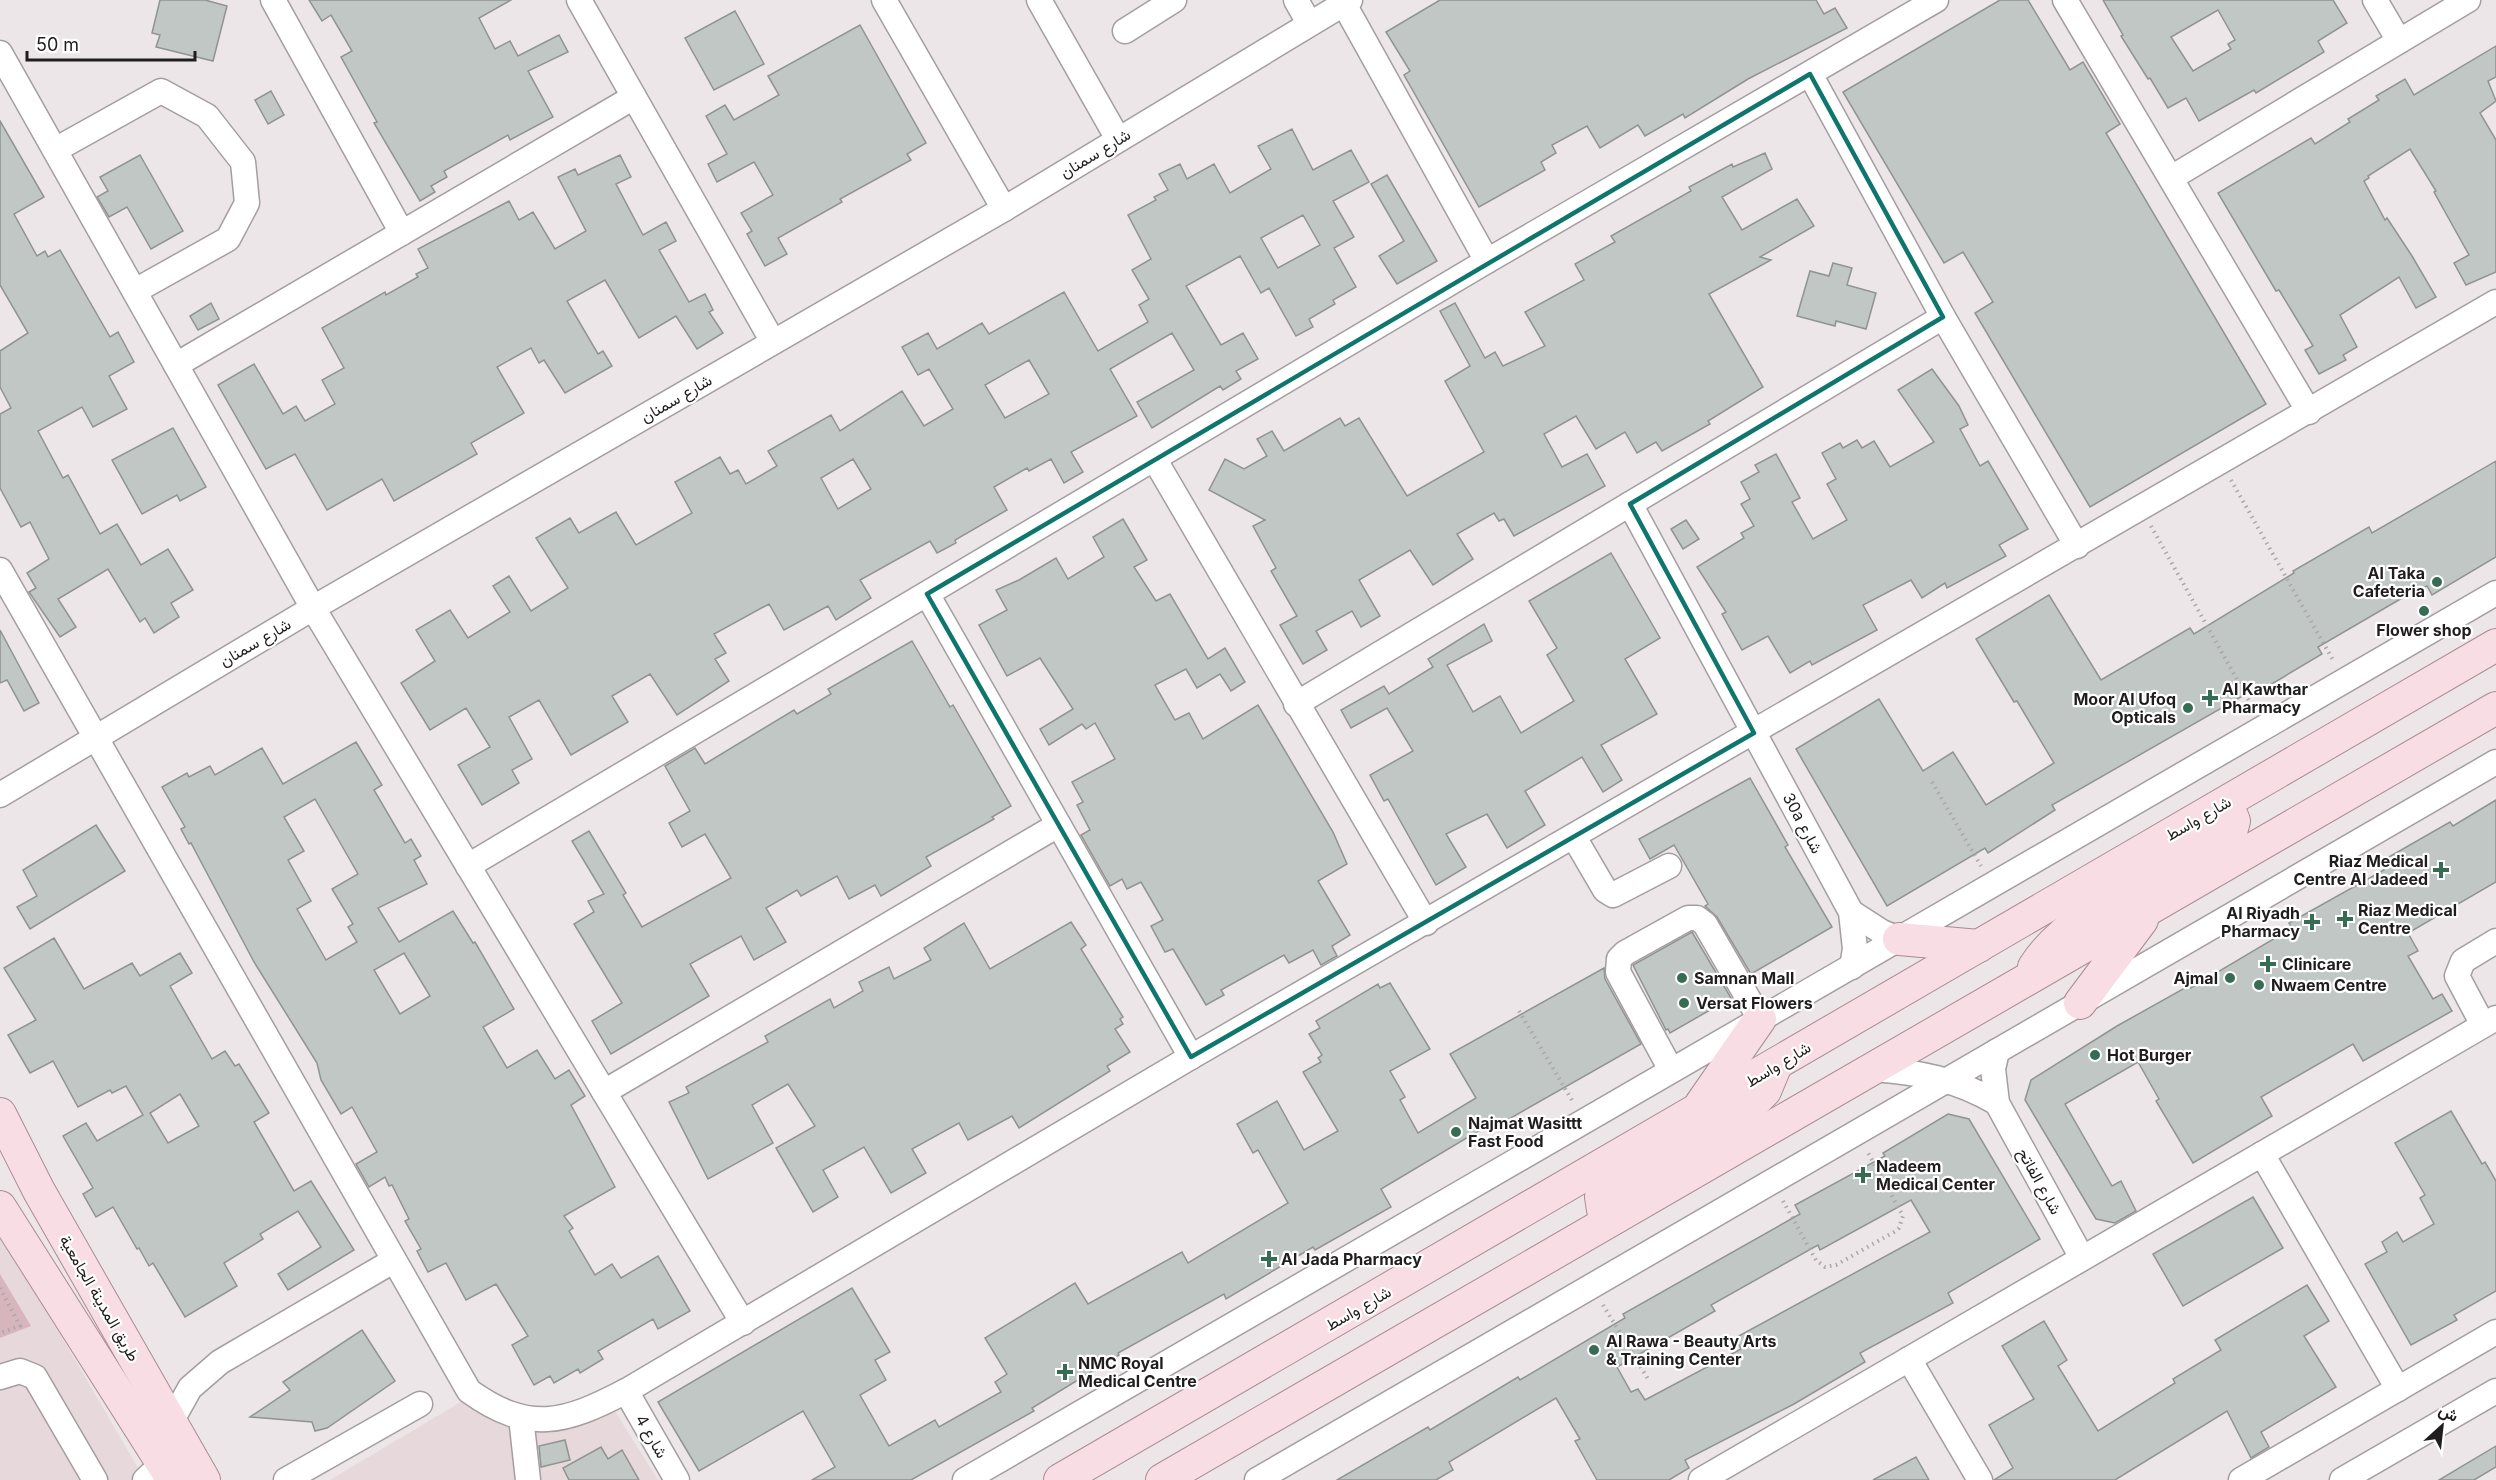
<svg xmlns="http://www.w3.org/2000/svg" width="2496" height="1480" viewBox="0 0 2496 1480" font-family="Inter,Vazirmatn,sans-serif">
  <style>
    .built { fill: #e7d8dc }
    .green { fill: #d7b5bd }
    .building { fill: #c1c7c4; stroke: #8f9491; stroke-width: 1.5; fill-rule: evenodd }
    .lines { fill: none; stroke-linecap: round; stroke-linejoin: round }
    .minor-casing { stroke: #a59ea0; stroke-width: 27 }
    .major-casing { stroke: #aa8b93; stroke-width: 34 }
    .path { stroke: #ada7a9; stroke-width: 4; stroke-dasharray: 1.5 4.5; stroke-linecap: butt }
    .minor { stroke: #fff; stroke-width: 24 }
    .major { stroke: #f8dde4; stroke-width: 32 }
    .marked { fill: none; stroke: #0f766e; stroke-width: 4.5; stroke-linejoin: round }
    .poi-dot { fill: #356c53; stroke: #fff; stroke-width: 2 }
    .labels { text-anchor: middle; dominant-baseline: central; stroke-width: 4.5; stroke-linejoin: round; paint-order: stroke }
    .street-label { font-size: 16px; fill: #201d1e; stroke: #fff }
    .poi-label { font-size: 16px; font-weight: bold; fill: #201d1e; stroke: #fff; text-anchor: start }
  </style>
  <rect width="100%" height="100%" fill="#ede6e8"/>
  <g class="built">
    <path d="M0 1231 145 1480H0Z"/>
    <path d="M469 1397 505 1425 571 1429 613 1408 658 1480H330Z"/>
  </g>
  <path class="green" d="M0 1274 31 1326 0 1338Z"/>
  <g class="building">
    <path d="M160 0H205L227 6 213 61 156 47 160 35 152 33Z"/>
    <path d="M309 0H511L479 18 495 49 510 41 518 56 559 35 568 52 528 71 553 117 510 140 508 135 444 171 447 177 431 186 435 192 420 201 374 123 377 122 341 57 352 51 331 15 322 21Z"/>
    <path d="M1440 0H1816L1824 14 1835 8 1847 28 1748 79 1685 118 1683 114 1645 136 1638 125 1600 148 1587 126 1552 145 1556 153 1541 162 1545 170 1479 207 1404 75 1410 71 1386 32Z"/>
    <path d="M2000 0H2028L2070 70 2083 62 2120 124 2106 133 2266 404 2090 507 1975 313 1993 302 1963 252 1944 263 1843 92Z"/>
    <path d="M2103 0H2333L2347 23 2318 41 2324 52 2256 93 2254 90 2199 121 2186 98 2168 108 2150 78 2148 79 2121 36 2123 35ZM2218 10 2235 40 2228 44 2231 49 2193 71 2171 37Z"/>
    <path d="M735 11 764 64 714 90 685 38Z"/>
    <path d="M860 25 926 143 907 154 911 160 840 199 842 202 778 238 787 254 765 266 747 234 752 231 741 213 773 195 754 162 717 182 708 164 727 154 706 116 725 105 734 120 779 95 768 76Z"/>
    <path d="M2496 46V77L2488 81 2496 101 2480 113 2496 140V272L2466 285 2454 263 2469 255 2434 192 2436 191 2410 149 2368 176 2369 178 2364 181 2385 220 2387 218 2412 256 2436 297 2416 308 2399 277 2340 315 2357 347 2343 355 2346 360 2319 374 2305 350 2313 346 2279 290 2276 291 2218 193 2311 138 2315 144 2350 122 2348 119 2379 100 2376 96 2405 79 2414 95Z"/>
    <path d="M271 91 284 115 268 124 255 100Z"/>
    <path d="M0 121 44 197 14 214 37 256 45 251 48 257 60 250 110 337 118 332 134 362 109 376 127 409 93 427 82 407 38 431 63 478 68 475 100 534 117 524 141 565 168 549 193 590 171 603 179 617 154 633 145 618 140 622 108 569 58 599 76 627 60 637 29 592 36 588 27 573 49 559 30 522 21 527 0 488V414L11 408 0 387V351L28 333 0 285Z"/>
    <path d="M1292 129 1313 170 1351 150 1369 182 1333 201 1354 237 1334 248 1356 287 1333 300 1335 304 1309 319 1313 327 1296 336 1269 288 1261 293 1240 256 1186 286 1221 345 1243 333 1258 359 1236 371 1241 379 1223 390 1220 386 1152 428 1137 402 1194 370 1172 333 1110 369 1137 416 1071 452 1083 472 1064 483 1051 459 1029 471 1027 468 994 487 1007 510 955 540 956 543 937 553 930 541 860 580 871 598 836 620 828 606 784 630 769 604 714 634 726 653 715 659 729 681 677 715 650 674 612 696 628 722 571 755 539 700 509 717 532 759 512 770 519 783 482 805 458 765 490 747 466 708 430 730 401 683 435 661 416 630 450 610 468 638 510 612 493 586 509 576 531 611 568 588 536 538 570 518 579 533 616 512 636 545 692 513 675 482 720 457 730 474 738 470 746 484 777 466 768 451 831 415 840 431 902 391 924 426 953 409 929 369 918 375 902 347 928 333 937 349 982 323 989 334 1064 292 1098 351 1148 322 1139 305 1149 299 1132 270 1151 259 1128 215 1156 200 1154 197 1168 190 1159 174 1180 164 1187 179 1214 164 1230 193 1271 169 1258 146ZM1303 215 1320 245 1278 268 1261 238ZM1029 360 1049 394 1005 418 985 385ZM853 459 871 489 838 509 821 478Z"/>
    <path d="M1765 153 1772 169 1722 197 1742 230 1797 199 1814 226 1760 257 1771 260 1709 294 1763 387 1708 421 1710 424 1662 451 1656 442 1637 453 1625 432 1596 449 1576 416 1544 434 1562 467 1587 454 1605 486 1514 536 1504 519 1499 521 1494 513 1457 534 1473 559 1433 585 1410 550 1359 580 1380 616 1361 627 1352 611 1316 631 1327 650 1303 664 1280 625 1297 616 1271 571 1276 568 1253 526 1265 520 1209 490 1225 459 1244 469 1267 456 1257 439 1272 431 1284 451 1340 418 1345 426 1359 418 1407 496 1484 452 1445 381 1470 366 1440 311 1455 303 1485 358 1495 352 1503 366 1545 346 1525 312 1584 280 1575 264 1615 242 1611 236 1691 191 1689 187 1732 164 1733 167Z"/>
    <path d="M140 155 183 231 151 249 127 207 109 217 97 197 108 191 100 177Z"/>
    <path d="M620 155 631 177 616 184 643 235 666 222 676 241 659 250 689 302 705 294 713 310 709 312 723 333 697 349 676 316 639 338 605 280 567 301 598 354 603 351 612 366 565 393 544 360 539 363 531 348 497 367 524 413 471 443 477 454 394 501 382 479 327 510 295 454 266 469 218 385 254 364 283 414 296 406 305 421 335 404 322 380 344 368 322 328 385 292 386 295 418 277 416 274 428 268 418 249 509 201 519 220 533 212 555 249 586 231 558 177 575 169 578 175Z"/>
    <path d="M1387 175 1437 261 1397 284 1379 256 1404 241 1371 184Z"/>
    <path d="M1833 263 1852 268 1847 285 1876 293 1866 329 1836 321 1835 326 1797 316 1810 271 1829 276Z"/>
    <path d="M211 303 219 319 198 330 190 316Z"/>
    <path d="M1932 369 1959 406 1968 425 1960 429 1980 466 1988 461 2028 529 1999 545 2006 556 1947 588 1945 583 1922 598 1911 580 1863 605 1877 630 1812 665 1810 661 1790 673 1768 636 1742 650 1722 614 1726 612 1697 567 1744 538 1741 533 1754 526 1741 504 1750 499 1741 482 1759 472 1755 465 1776 454 1800 498 1792 502 1813 539 1847 520 1827 484 1836 479 1822 453 1840 443 1843 448 1857 440 1862 448 1874 441 1890 467 1934 442 1898 390Z"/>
    <path d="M173 428 206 487 180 501 177 495 142 514 112 460Z"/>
    <path d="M2496 461V557L2432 595 2427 586 2409 594 2318 647 2322 654 2255 694 2253 690 2052 805 2055 810 1988 853 1985 848 1887 906 1796 749 1879 699 1923 771 1953 752 1986 805 2054 763 2017 701 2014 702 1976 639 2049 595 2101 680 2190 628 2194 634 2294 573 2293 571 2369 527 2372 533Z"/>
    <path d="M1123 519 1147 560 1134 567 1156 601 1170 594 1208 659 1225 648 1245 682 1231 691 1220 674 1197 688 1186 669 1155 685 1175 720 1189 713 1203 739 1258 705 1333 832 1347 864 1318 881 1350 935 1332 946 1337 956 1321 965 1313 950 1289 963 1284 955 1221 990 1224 995 1206 1005 1173 949 1165 952 1151 926 1163 920 1141 882 1127 889 1122 879 1110 886 1081 835 1090 830 1077 805 1083 802 1072 782 1115 759 1095 723 1086 729 1082 724 1049 745 1040 729 1073 709 1040 658 1007 676 979 625 1007 610 996 590 1019 580 1056 558 1068 579 1104 557 1093 537Z"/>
    <path d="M1686 520 1699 539 1683 549 1671 529Z"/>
    <path d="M1611 553 1660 638 1625 659 1657 714 1601 745 1622 780 1603 792 1582 757 1525 791 1545 825 1507 848 1487 814 1446 834 1466 867 1436 885 1388 799 1384 801 1370 775 1413 751 1387 708 1351 728 1341 710 1384 686 1389 694 1433 667 1428 659 1484 624 1492 641 1447 665 1473 712 1500 696 1521 733 1574 701 1547 655 1557 648 1529 601Z"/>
    <path d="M0 630 39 703 24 711 7 680 0 683Z"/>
    <path d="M912 641 950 707 953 705 1011 806 992 817 994 819 926 857 931 866 881 896 875 885 849 899 837 876 801 896 797 890 766 908 786 942 754 960 741 936 690 964 709 996 611 1054 592 1021 622 1003 574 924 594 912 588 901 604 894 572 841 589 831 626 893 623 895 642 927 731 878 705 834 682 847 669 823 690 811 665 766 695 748 705 764 794 710 797 714 831 694 828 689Z"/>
    <path d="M356 742 382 785 374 790 405 843 411 839 421 856 414 860 427 884 378 908 399 942 453 911 473 943 475 942 514 1009 483 1027 507 1068 537 1050 555 1079 569 1070 585 1096 571 1105 615 1187 564 1216 573 1228 569 1231 595 1275 612 1264 621 1278 658 1256 690 1311 658 1329 653 1319 598 1351 603 1359 580 1373 578 1369 554 1383 550 1376 534 1385 512 1345 528 1336 496 1284 466 1300 446 1263 428 1272 417 1251 421 1249 405 1221 409 1219 392 1185 389 1186 385 1177 369 1187 356 1164 377 1152 352 1107 341 1114 321 1080 317 1063 254 962 191 843 189 844 181 829 185 827 162 787 187 773 189 777 210 766 215 775 262 748 283 784ZM315 799 358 874 332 889 353 924 348 927 357 942 326 960 297 909 311 901 288 860 304 851 284 817ZM404 953 430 996 400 1014 374 970Z"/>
    <path d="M1750 778 1788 845 1785 847 1832 927 1751 974 1717 917 1705 906 1708 904 1674 845 1650 859 1639 839Z"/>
    <path d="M2496 800V882L2408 933 2418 951 2408 956 2433 999 2442 994 2452 1011 2363 1061 2353 1044 2261 1097 2272 1116 2193 1163 2156 1101 2159 1099 2138 1062 2065 1104 2112 1186 2121 1181 2136 1211 2115 1223 2096 1219 2025 1100 2031 1080 2117 1026 2190 985 2191 988 2292 928 2289 923 2384 870 2380 862 2450 822 2453 826Z"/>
    <path d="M96 825 125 871 30 929 17 907 37 896 23 870Z"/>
    <path d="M1071 922 1086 945 1081 949 1123 1017 1120 1019 1123 1024 1115 1029 1130 1052 1107 1066 1110 1071 1019 1128 1012 1116 968 1140 959 1123 912 1149 926 1173 891 1193 864 1147 823 1170 838 1197 813 1212 776 1148 815 1126 788 1084 752 1105 773 1143 708 1179 669 1102 689 1093 686 1087 768 1042 765 1036 830 999 834 1008 863 991 859 982 889 967 894 979 931 960 924 948 964 923 990 969Z"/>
    <path d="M1692 932 1731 998 1670 1033 1668 1029 1666 1030 1633 965Z"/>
    <path d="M54 938 84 989 132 963 140 976 180 953 192 973 170 986 212 1059 225 1051 235 1066 239 1064 269 1113 254 1122 294 1191 311 1181 354 1250 288 1290 278 1274 321 1247 298 1211 260 1234 263 1239 224 1263 237 1286 185 1317 153 1263 149 1266 139 1248 137 1249 113 1207 96 1217 83 1194 93 1188 63 1136 86 1123 97 1141 143 1115 126 1086 112 1093 110 1090 78 1107 53 1061 30 1073 8 1035 36 1020 4 968ZM180 1094 199 1126 168 1143 150 1113Z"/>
    <path d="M1604 968 1605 979 1641 1044 1493 1128 1490 1124 1381 1189 1391 1207 1315 1250 1313 1247 1226 1299 1224 1294 1118 1353 1119 1355 1032 1408 1034 1411 911 1480H812L835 1467 803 1411 699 1471 658 1402 852 1288 890 1352 875 1360 886 1380 860 1395 889 1446 935 1420 939 1427 1001 1392 995 1382 1007 1374 985 1338 1075 1283 1088 1304 1182 1252 1188 1263 1288 1203 1258 1150 1253 1153 1237 1124 1277 1101 1304 1150 1338 1131 1303 1072 1321 1062 1318 1058 1322 1055 1309 1034 1320 1028 1316 1021 1378 984 1380 988 1390 983 1430 1049 1390 1071 1405 1097 1400 1100 1418 1133 1476 1098 1450 1054Z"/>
    <path d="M2451 1111 2482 1164 2485 1162 2496 1181V1291L2454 1315 2457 1320 2411 1345 2365 1264 2387 1252 2382 1242 2397 1232 2403 1242 2434 1224 2420 1198 2425 1195 2395 1143Z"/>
    <path d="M1948 1114 1969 1119 2040 1239 1948 1293 1953 1303 1860 1353 1865 1362 1794 1404 1685 1460 1689 1468 1669 1480H1597L1575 1441 1580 1439 1556 1398 1449 1462 1453 1470 1436 1480H1337L1428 1427 1430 1430 1518 1377 1520 1380 1625 1318 1623 1314 1800 1214 1795 1205 1885 1156 1883 1153ZM1911 1200 1930 1232 1735 1338 1741 1349 1645 1400 1638 1389 1631 1392 1617 1367 1715 1311 1711 1305 1818 1245 1820 1250Z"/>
    <path d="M2253 1197 2283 1248 2183 1306 2153 1254Z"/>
    <path d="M2307 1285 2329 1321 2304 1336 2336 1387 2261 1432 2269 1447 2251 1458 2227 1411 2115 1480H1994L2013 1468 1989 1425 2034 1399 2002 1346 2044 1321 2067 1360 2058 1366 2098 1431 2175 1383 2173 1379 2221 1350 2215 1340Z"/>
    <path d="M362 1330 395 1381 327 1428 315 1431 312 1422 250 1417 290 1390 283 1382Z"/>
    <path d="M565 1440 570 1460 541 1467 539 1446Z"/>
    <path d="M2496 1446V1467L2474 1480H2439Z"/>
    <path d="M601 1447 608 1459 622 1450 639 1480H569L563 1468Z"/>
    <path d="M1916 1457 1929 1480H1873Z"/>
  </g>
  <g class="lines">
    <defs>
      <g id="minor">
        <path d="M273 0 402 233"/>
        <path d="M579 0 773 342"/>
        <path d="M884 0 1004 209"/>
        <path d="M1039 0 1118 139"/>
        <path d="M1296 0 1309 23"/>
        <path d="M2065 0 2309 412"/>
        <path d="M2375 0 2399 41"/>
        <path d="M1344 4 1487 261"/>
        <path d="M1125 31 1174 0"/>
        <path d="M0 53 313 608 743 1323"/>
        <path d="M1810 74 1943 317"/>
        <path d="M55 150 161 91 207 116 243 162 247 203 228 239 135 291"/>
        <path d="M2171 178 2468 0"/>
        <path d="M176 365 634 97"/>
        <path d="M1155 460 1426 923"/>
        <path d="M0 570 469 1391C529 1434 565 1423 626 1391L1191 1057 2496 302"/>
        <path d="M927 594 1191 1057"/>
        <path d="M1296 704 1630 504"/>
        <path d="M0 795 313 608 1004 209 1350 0"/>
        <path d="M1574 837 1605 890 1613 895 1669 866"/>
        <path d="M468 866 1487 261 1936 0"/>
        <path d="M1851 912 1882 932 1899 939"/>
        <path d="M1852 967 1855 949 1851 912 1630 504 1943 317 2077 546"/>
        <path d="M2483 1025 2457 976 2463 961 2496 941"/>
        <path d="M1997 1051 1993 1069 1997 1103 2082 1258"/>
        <path d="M1872 1069C1918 1072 1957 1079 1997 1103"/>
        <path d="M1671 1070 1618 972 1619 959 1625 953 1688 918H1697L1705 924 1760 1019"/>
        <path d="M604 1092 1058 825"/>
        <path d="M2262 1154 2398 1389"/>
        <path d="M1909 1359 1980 1480"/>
        <path d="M0 1377 20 1371 35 1377 95 1480"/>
        <path d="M626 1391 677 1480"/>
        <path d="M521 1417 528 1480"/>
        <path d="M171 1422 190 1388 220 1362 393 1261"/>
        <path d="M145 1480 163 1463"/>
        <path d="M286 1480 420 1404"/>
        <path d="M965 1480 2496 593"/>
        <path d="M1257 1480 2496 762"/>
        <path d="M1701 1480 2496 1018"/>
        <path d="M2241 1480 2496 1332"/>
        <path d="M2342 1480 2496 1391"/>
      </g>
      <g id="major">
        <path d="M1899 939 1979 946"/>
        <path d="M2034 967C2072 907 2172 872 2231 832L2234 821 2232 816 2213 810"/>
        <path d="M2080 1003 2142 920"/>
        <path d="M1701 1104 1760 1019"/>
        <path d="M0 1114 39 1191 204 1480"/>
        <path d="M0 1207 173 1480"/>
        <path d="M1616 1217 1603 1210 1601 1197 1605 1192 1746 1110 1765 1091 1775 1067"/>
        <path d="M1060 1480 2496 645"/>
        <path d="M1162 1480 2496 708"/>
      </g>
    </defs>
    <use href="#minor" class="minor-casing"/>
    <use href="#major" class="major-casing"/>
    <g class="path">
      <path d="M2231 480 2334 662"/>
      <path d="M2151 526 2253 708"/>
      <path d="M1932 782 1981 866"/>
      <path d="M1519 1011 1573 1102"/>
      <path d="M1783 1201 1816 1260 1825 1267 1836 1265 1894 1232 1899 1228 1903 1216 1867 1151"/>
      <path d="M0 1288 20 1326 0 1333"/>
      <path d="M1603 1305 1648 1379"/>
    </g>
    <use href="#minor" class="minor"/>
    <use href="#major" class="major"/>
  </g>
  <path class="marked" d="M1810 74 1943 317 1630 504 1754 733 1191 1057 927 594Z"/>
  <g class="poi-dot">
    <circle cx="2437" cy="582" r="6"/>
    <circle cx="2424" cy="611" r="6"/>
    <path d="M2207 689h6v6h6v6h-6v6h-6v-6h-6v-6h6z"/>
    <circle cx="2188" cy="708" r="6"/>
    <path d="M2438 861h6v6h6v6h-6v6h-6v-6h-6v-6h6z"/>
    <path d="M2342 910h6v6h6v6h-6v6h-6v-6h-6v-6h6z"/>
    <path d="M2309 913h6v6h6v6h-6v6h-6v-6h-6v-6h6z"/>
    <path d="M2265 955h6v6h6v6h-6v6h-6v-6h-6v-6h6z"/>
    <circle cx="1682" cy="978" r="6"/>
    <circle cx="2230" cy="978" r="6"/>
    <circle cx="2259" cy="985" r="6"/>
    <circle cx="1684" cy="1003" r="6"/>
    <circle cx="2095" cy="1055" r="6"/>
    <circle cx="1456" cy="1132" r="6"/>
    <path d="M1860 1166h6v6h6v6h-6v6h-6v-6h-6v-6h6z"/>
    <path d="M1266 1250h6v6h6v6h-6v6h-6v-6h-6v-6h6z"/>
    <circle cx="1594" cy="1350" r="6"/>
    <path d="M1062 1363h6v6h6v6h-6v6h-6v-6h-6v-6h6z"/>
  </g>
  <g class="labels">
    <g class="street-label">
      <text transform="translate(1095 153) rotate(-31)">شارع سمنان</text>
      <text transform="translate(676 398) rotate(-30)">شارع سمنان</text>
      <text transform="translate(255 642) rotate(-30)">شارع سمنان</text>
      <text transform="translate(2198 818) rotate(-30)">شارع واسط</text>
      <text transform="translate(1803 823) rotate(62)">30a شارع</text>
      <text transform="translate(1778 1064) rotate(-31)">شارع واسط</text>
      <text transform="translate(2040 1181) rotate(61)">شارع الفاتح</text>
      <text transform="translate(100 1298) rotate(60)">طريق المدينة الجامعية</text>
      <text transform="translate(1358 1308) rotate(-30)">شارع واسط</text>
      <text transform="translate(652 1436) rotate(60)">شارع 4</text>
    </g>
    <g class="poi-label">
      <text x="2425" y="573" text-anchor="end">Al Taka<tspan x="2425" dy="18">Cafeteria</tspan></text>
      <text x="2424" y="630" text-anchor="middle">Flower shop</text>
      <text x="2222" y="689">Al Kawthar<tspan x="2222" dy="18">Pharmacy</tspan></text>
      <text x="2176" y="699" text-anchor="end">Moor Al Ufoq<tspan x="2176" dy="18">Opticals</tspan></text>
      <text x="2428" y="861" text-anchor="end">Riaz Medical<tspan x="2428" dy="18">Centre Al Jadeed</tspan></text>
      <text x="2358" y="910">Riaz Medical<tspan x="2358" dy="18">Centre</tspan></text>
      <text x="2300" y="913" text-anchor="end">Al Riyadh<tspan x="2300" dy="18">Pharmacy</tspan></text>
      <text x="2282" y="964">Clinicare</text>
      <text x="1694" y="978">Samnan Mall</text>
      <text x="2218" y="978" text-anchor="end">Ajmal</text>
      <text x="2271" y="985">Nwaem Centre</text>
      <text x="1696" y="1003">Versat Flowers</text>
      <text x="2107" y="1055">Hot Burger</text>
      <text x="1468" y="1123">Najmat Wasittt<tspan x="1468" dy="18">Fast Food</tspan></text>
      <text x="1876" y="1166">Nadeem<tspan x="1876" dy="18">Medical Center</tspan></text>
      <text x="1281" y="1259">Al Jada Pharmacy</text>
      <text x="1606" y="1341">Al Rawa - Beauty Arts<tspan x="1606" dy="18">&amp; Training Center</tspan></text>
      <text x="1078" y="1363">NMC Royal<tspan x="1078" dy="18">Medical Centre</tspan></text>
    </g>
  </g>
  <g transform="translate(2442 1426) rotate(27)" stroke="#ffffff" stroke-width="4.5" paint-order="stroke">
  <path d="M0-4.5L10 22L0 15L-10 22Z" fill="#201d1e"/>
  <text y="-9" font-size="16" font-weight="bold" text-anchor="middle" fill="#201d1e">ش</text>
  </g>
  <path d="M27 51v9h168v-9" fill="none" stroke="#201d1e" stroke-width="3"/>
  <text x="36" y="51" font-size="18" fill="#201d1e" stroke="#ffffff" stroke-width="4.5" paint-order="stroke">50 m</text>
</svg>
